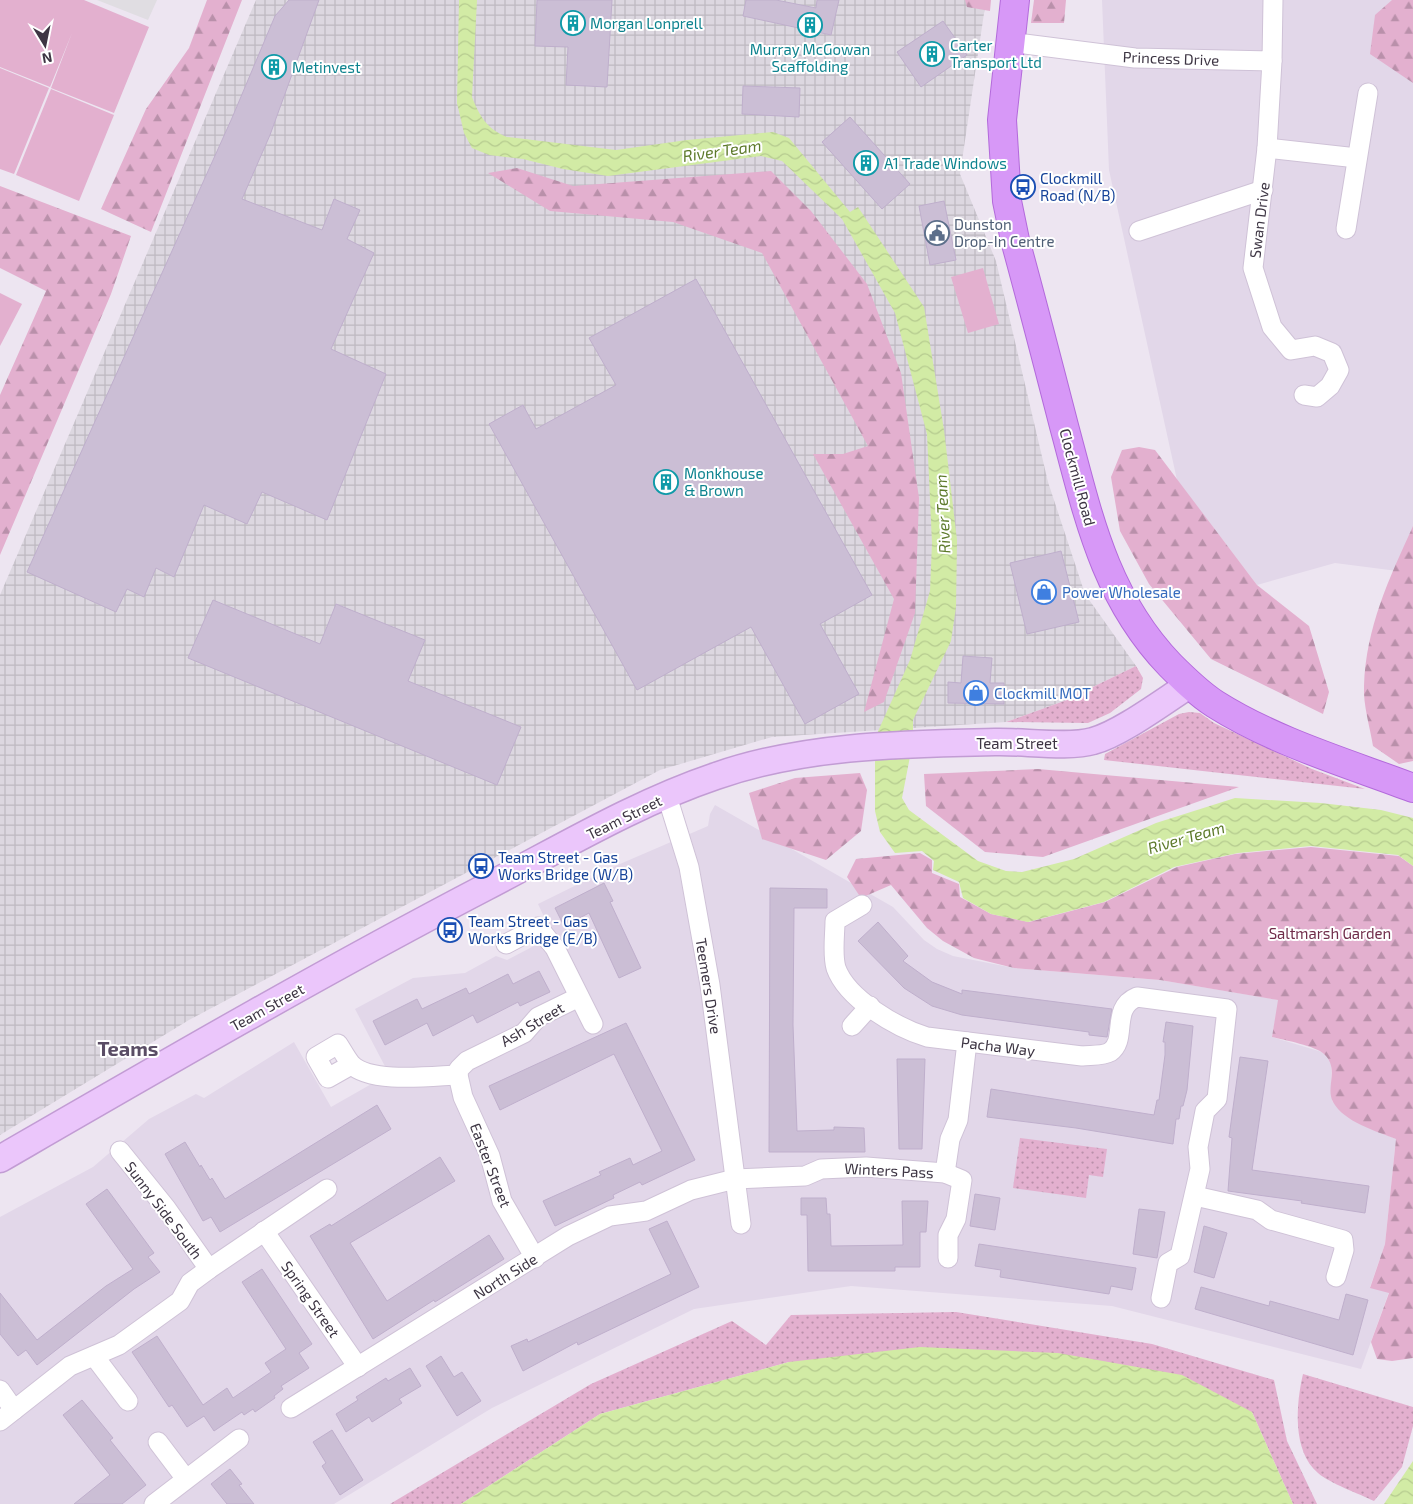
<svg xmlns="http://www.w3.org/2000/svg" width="1413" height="1504" viewBox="0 0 1413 1504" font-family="'Exo 2',sans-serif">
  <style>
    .residential { fill: #e2d7e9 }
    .industrial { fill: url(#industrial-grid) }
    .grass { fill: url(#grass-dots) }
    .forest { fill: url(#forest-firs) }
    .pitch { fill: #e3b0cf }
    .parking { fill: #e0dde2 }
    .water { fill: url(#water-waves) }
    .building { fill: #cbbed5; stroke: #bfafcc }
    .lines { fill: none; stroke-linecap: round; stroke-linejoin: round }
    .street-casing { stroke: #cfc2d7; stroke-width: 21 }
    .secondary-casing { stroke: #c29cd4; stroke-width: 29 }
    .primary-casing { stroke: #b36adb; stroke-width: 30 }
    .street { stroke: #fff; stroke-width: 19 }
    .secondary { stroke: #ebc6fb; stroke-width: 26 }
    .primary { stroke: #d798f7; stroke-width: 28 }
    .labels { text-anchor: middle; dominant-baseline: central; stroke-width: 4; stroke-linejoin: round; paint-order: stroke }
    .culture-label { font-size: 15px; fill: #0d838f; stroke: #fff; text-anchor: start }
    .street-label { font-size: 15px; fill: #3d3543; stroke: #fff }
    .transit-label { font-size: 15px; fill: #164399; stroke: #fff; text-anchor: start }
    .service-label { font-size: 15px; fill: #4e5e75; stroke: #fff; text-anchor: start }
    .shop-label { font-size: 15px; fill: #366cbe; stroke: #fff; text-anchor: start }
    .park-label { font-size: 15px; fill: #702d4a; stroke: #fff }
    .water-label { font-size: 16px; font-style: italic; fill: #5d7a2b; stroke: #fff }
    .district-label { font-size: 20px; font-weight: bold; fill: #5a4d65; stroke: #fff }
  </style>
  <defs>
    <pattern id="industrial-grid" width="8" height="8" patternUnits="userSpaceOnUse" patternTransform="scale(1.25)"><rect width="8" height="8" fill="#dcd7e0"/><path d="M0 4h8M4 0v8" fill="none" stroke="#beb9c1"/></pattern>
    <pattern id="grass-dots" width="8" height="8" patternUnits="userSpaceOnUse" patternTransform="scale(1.25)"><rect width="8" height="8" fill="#e3b0cf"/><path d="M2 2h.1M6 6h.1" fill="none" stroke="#b990aa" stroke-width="1.8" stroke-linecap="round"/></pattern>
    <pattern id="forest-firs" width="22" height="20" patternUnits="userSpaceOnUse" patternTransform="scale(1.25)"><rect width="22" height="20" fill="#e3b0cf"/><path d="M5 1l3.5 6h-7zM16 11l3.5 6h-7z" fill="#b990aa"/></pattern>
    <pattern id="water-waves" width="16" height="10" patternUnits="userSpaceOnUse" patternTransform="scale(1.25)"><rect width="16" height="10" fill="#d2eba5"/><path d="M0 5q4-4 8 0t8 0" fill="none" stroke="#b5ca8f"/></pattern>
  </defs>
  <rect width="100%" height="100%" fill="#ede5f1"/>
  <g class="residential">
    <path d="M1102 0H1413V573L1335 563 1257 585 1177 480 1109 170Z"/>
    <path d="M715 805 893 907 924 940 937 949 953 956 1014 968 1160 980 1279 1000 1272 1037 1322 1052 1331 1062 1332 1101 1345 1114 1372 1129 1396 1139 1385 1244 1370 1287 1389 1292 1361 1369 1112 1306 851 1286 694 1309 492 1408 334 1504H0V1217L93 1167 149 1119 196 1094 204 1098 294 1042 331 1107 389 1074 355 1009 413 978 465 973 496 956 507 960 553 936 538 904 613 867 708 826 710 814Z"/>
  </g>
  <path class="industrial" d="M256 0H986L960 174 996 261 1048 482 1085 594 1136 666 1064 701 1006 722 772 737 660 770 189 1020 0 1135V595Z"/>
  <g class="grass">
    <path d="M1136 666 1143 678 1141 689 1110 713 1088 723 1006 722 1064 701Z"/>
    <path d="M1189 712 1200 713 1214 723 1312 769 1365 789 1104 760 1105 754 1179 714Z"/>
    <path d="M1020 1138 1107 1149 1103 1177 1089 1175 1086 1198 1013 1188Z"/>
    <path d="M956 1312 1152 1344 1274 1380 1287 1441 1317 1504H1293L1252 1412 789 1362 600 1414 461 1504H390L591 1384 732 1321 766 1345 791 1315Z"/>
    <path d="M1303 1374 1413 1407V1426L1402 1467 1374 1501C1360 1494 1329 1483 1318 1473 1292 1451 1296 1404 1303 1374Z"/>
  </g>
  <g class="forest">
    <path d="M207 0H242L151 232 101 209 146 109 189 48Z"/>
    <path d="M965 0H991L990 11 967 7Z"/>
    <path d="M1034 0H1066L1064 23H1031Z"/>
    <path d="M1392 0H1413V83L1370 54 1375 15Z"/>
    <path d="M517 168 573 186 771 171 811 211 867 284 901 373 919 498 915 613 884 702 864 712 894 599 813 454H843L868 446 762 253 673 222 550 211 488 173Z"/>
    <path d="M0 186 131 236 111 294 0 555V395L46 291 0 268Z"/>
    <path d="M1139 447 1155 450 1257 585 1309 626 1329 692 1323 714 1211 659 1149 584 1120 531 1111 477 1122 450Z"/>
    <path d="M1413 526V761L1399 764 1373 746C1370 727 1363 705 1364 686 1366 627 1389 579 1413 526Z"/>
    <path d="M1038 769 1239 787 1043 857 985 852 926 806 924 774Z"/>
    <path d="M860 773 867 790 861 831 826 860 762 839 749 793 795 778Z"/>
    <path d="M1311 847 1399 856 1413 866V1358L1392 1361 1377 1359 1371 1342 1389 1293 1370 1288 1385 1244 1396 1139C1376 1131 1344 1122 1333 1102 1325 1087 1340 1069 1324 1054 1316 1046 1284 1040 1272 1037L1278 1000 1160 980 1014 968 974 958 943 941 927 928 891 885 861 898 847 877 856 859 920 853 932 860V873L959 884 960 897 991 914 1029 922 1105 902 1177 867 1235 854Z"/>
  </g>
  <g class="pitch">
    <path d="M0 0H84L149 27 114 113 51 88 72 33 50 87 0 67Z"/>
    <path d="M0 68 49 88 14 174 0 169Z"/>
    <path d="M51 89 114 115 79 201 16 175Z"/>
    <path d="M983 268 999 324 968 333 951 277Z"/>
    <path d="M0 293 22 304 0 346Z"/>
  </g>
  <path class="parking" d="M97 0H157L148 20Z"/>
  <g class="water">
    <path d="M459 0H477L472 97C480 117 487 129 507 137L616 150 687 140 773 132 789 138 850 212 858 207 924 307 944 430 957 540 956 607 951 641 913 720V741L902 798 909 810 978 861 1006 871 1022 872 1074 859 1156 823 1235 798 1321 803 1381 810 1413 818V866L1398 855 1311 846 1238 853 1174 867 1104 902 1028 922 991 914 963 898 959 882 933 870 934 861 922 851 895 853 880 832 875 811V738L910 660 930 591 932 543 927 434 895 313 842 219 782 161 761 156 608 176 563 169 523 159 489 155 472 148 464 133 457 103Z"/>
    <path d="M920 1347 1058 1353 1182 1375 1252 1412 1293 1504H461L600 1414 789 1362Z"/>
    <path d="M1413 1461V1504H1384Z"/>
  </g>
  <g class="building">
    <path d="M289 0H319L270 135 242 199 322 230 334 199 360 210 347 239 374 253 331 349 386 374 327 520 262 492 247 524 204 505 174 577 156 568 144 597 127 589 116 612 27 572 232 118 275 16Z"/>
    <path d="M537 0H612L607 87 566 85 568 47 535 46Z"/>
    <path d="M746 0H776L816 8 817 0H839L831 35 743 16Z"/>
    <path d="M943 21 967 55 921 87 897 52Z"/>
    <path d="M743 86 800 88 799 117 742 114Z"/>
    <path d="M850 117 910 184 882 209 822 142Z"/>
    <path d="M944 201 956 260 930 265 919 206Z"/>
    <path d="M696 279 872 595 820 624 859 694 805 724 751 627 637 690 489 424 523 405 536 429 616 385 589 338Z"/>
    <path d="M1061 551 1079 622 1027 634 1010 563Z"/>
    <path d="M213 600 320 644 336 604 425 640 408 681 521 727 497 785 188 658Z"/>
    <path d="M963 656 992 658 990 683H1004V704L948 703V682L961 683Z"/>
    <path d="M604 883 613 901 610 902 641 968 619 978 589 913 564 926 555 908Z"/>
    <path d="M770 888 827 889V908H794L793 1025 797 1131 834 1130V1127L864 1128 865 1152H769Z"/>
    <path d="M878 922 908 956 903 961 932 982 962 994V990L1112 1009 1107 1037 1089 1035V1032L962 1015 932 1006 904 988 858 941Z"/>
    <path d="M539 971 550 992 520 1006 518 1002 477 1023 473 1015 433 1036 427 1023 385 1045 373 1021 417 999 422 1009 466 988 469 994 508 974 513 984Z"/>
    <path d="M1166 1022 1193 1026 1187 1090 1183 1106H1181L1179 1119H1176L1173 1144 1076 1128 987 1117 991 1089 1154 1115 1157 1100H1159L1165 1055V1042H1163Z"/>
    <path d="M626 1023 695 1160 642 1185 640 1182 613 1195 614 1198 555 1226 543 1201 601 1175 599 1172 630 1158 633 1165 662 1151 614 1054 500 1110 489 1086Z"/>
    <path d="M1240 1057 1268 1061 1252 1170 1369 1186 1365 1213 1301 1203 1302 1201 1228 1191 1232 1138 1229 1137Z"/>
    <path d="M897 1059H925L922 1149H899Z"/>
    <path d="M377 1105 391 1129 220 1232 211 1217 203 1221 165 1154 185 1142 200 1167 201 1165 210 1180 212 1178 225 1199Z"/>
    <path d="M440 1157 455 1181 350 1243 387 1301 489 1235 504 1259 435 1302 434 1300 373 1339 310 1236 330 1224 331 1226Z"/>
    <path d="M107 1189 154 1253 148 1257 160 1272 134 1289 37 1365 26 1350 18 1356 0 1334V1293L37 1340 106 1286 133 1269 86 1204Z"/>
    <path d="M975 1194 1000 1198 995 1230 970 1226Z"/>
    <path d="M801 1198H826L827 1214H830L831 1246 903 1245 902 1201H928L926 1232H920V1267H895V1271H808L807 1215H801Z"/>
    <path d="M1139 1209 1165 1212 1157 1258 1133 1254Z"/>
    <path d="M667 1221 699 1287 578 1345 577 1342 523 1371 511 1346 527 1339 528 1342 671 1274 649 1229Z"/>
    <path d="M1204 1226 1227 1233 1214 1278 1194 1272Z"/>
    <path d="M979 1244 1136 1268 1132 1290 1111 1286 1109 1294 1000 1277 1001 1270 975 1266Z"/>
    <path d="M262 1269 312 1344 299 1353 309 1368 281 1386 283 1389 274 1396 275 1398 255 1412 253 1409 244 1415 242 1412 214 1431 204 1416 187 1427 172 1405 169 1407 132 1352 157 1336 203 1405 227 1388 233 1398 271 1372 265 1363 286 1349 242 1282Z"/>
    <path d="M1201 1287 1269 1306 1270 1301 1339 1320 1346 1294 1368 1300 1353 1355 1195 1309Z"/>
    <path d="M441 1356 454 1377 462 1372 481 1401 457 1416 426 1366Z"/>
    <path d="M410 1368 421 1386 399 1399 402 1403 372 1422 369 1417 346 1432 336 1414 358 1400 356 1397 386 1378 388 1381Z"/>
    <path d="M82 1400 113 1438 110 1440 146 1485 122 1504H74L110 1475 63 1415Z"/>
    <path d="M332 1430 363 1480 340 1495 322 1466 326 1463 313 1442Z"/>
    <path d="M230 1469 242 1484 239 1485 254 1504H227L211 1484Z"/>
  </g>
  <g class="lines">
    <defs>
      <g id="street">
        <path d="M1009 42 1135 58 1272 61 1273 0"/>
        <path d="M1272 61 1267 148 1253 268 1272 327 1291 350 1315 346 1332 353 1339 370 1330 386 1317 397 1304 395"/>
        <path d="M1267 148 1357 158"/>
        <path d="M1346 229 1368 93"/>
        <path d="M1139 231 1263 190"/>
        <path d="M667 796 689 867 710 985 741 1224"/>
        <path d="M862 905 835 921C835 935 832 954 836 968 847 999 897 1028 927 1037L1082 1056C1090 1055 1103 1056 1110 1052 1128 1040 1110 1008 1137 997L1227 1009 1217 1099 1205 1111 1198 1147 1200 1169 1180 1256 1168 1263 1161 1298"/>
        <path d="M506 944 538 927 555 948 593 1024"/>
        <path d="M852 1026 870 1006"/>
        <path d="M351 1065 328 1078 316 1057 338 1044C342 1050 346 1058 351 1064 370 1084 432 1076 458 1075"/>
        <path d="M120 1151 166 1208 209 1269"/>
        <path d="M945 1173 950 1139 958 1120 967 1042"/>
        <path d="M1195 1196 1257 1210 1271 1220 1343 1240 1344 1250 1336 1277"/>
        <path d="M264 1231 358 1367"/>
        <path d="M535 1258 502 1201 490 1156 463 1097 458 1075 459 1069 467 1061 524 1033 538 1017 579 997"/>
        <path d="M94 1356 128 1401"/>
        <path d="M0 1390 14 1410"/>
        <path d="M291 1408 568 1236 610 1216 646 1211 691 1190 735 1179 805 1176 821 1169 866 1167 945 1173 962 1180 956 1219 948 1235V1258"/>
        <path d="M0 1421 70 1366 119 1345 180 1301 190 1283 209 1269 327 1189"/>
        <path d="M158 1442 186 1479"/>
        <path d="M154 1504 239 1439"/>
      </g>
      <path id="secondary" d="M0 1159C161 1066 321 973 486 887 561 848 636 803 716 776 805 745 901 744 995 742 1021 741 1070 748 1093 741 1120 734 1164 701 1189 685"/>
      <path id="primary" d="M1015 0 1002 120 1007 201 1015 240C1032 302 1048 364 1064 426 1088 515 1104 596 1170 665 1184 679 1198 693 1215 704 1275 742 1347 763 1413 788"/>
    </defs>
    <use href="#street" class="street-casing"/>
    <use href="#secondary" class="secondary-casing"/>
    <use href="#primary" class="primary-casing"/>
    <use href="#street" class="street"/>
    <use href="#secondary" class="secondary"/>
    <use href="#primary" class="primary"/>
  </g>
  <defs>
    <symbol id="building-ring" viewBox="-11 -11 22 22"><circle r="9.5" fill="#fff" stroke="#0f9aa8" stroke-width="1.5"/><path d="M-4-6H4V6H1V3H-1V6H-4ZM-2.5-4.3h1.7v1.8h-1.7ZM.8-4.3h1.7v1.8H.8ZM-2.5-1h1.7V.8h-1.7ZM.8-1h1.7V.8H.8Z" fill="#0f9aa8"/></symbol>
    <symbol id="bus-ring" viewBox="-11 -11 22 22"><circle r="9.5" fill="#fff" stroke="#1a4fb4" stroke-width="1.5"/><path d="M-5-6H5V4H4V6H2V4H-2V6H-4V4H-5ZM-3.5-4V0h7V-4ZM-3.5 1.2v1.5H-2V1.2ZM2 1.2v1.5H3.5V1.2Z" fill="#1a4fb4"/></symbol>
    <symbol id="civic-ring" viewBox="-11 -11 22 22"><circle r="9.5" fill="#fff" stroke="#5c6f8a" stroke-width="1.5"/><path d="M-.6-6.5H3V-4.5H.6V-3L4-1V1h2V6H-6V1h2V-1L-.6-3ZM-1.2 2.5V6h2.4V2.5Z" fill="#5c6f8a"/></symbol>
    <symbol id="shop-ring" viewBox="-11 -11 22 22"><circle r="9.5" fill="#fff" stroke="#3f7fe0" stroke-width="1.5"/><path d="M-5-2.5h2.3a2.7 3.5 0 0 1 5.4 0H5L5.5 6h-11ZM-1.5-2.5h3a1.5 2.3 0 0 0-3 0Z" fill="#3f7fe0"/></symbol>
  </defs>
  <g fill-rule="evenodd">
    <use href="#building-ring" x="559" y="9" width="28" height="28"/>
    <use href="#building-ring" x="796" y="11" width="28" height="28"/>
    <use href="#building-ring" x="918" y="40" width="28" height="28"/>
    <use href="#building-ring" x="260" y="53" width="28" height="28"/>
    <use href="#building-ring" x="852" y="149" width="28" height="28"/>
    <use href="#bus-ring" x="1009" y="173" width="28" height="28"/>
    <use href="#civic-ring" x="923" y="219" width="28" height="28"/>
    <use href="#building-ring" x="652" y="468" width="28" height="28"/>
    <use href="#shop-ring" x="1030" y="578" width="28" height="28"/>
    <use href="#shop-ring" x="962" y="679" width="28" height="28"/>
    <use href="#bus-ring" x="467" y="852" width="28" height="28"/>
    <use href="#bus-ring" x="436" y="916" width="28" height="28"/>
  </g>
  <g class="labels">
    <g class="culture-label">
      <text x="590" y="23">Morgan Lonprell</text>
      <text x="950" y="45">Carter<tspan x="950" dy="17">Transport Ltd</tspan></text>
      <text x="810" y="49" text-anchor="middle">Murray McGowan<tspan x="810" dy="17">Scaffolding</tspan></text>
      <text x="292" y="67">Metinvest</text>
      <text x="884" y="163">A1 Trade Windows</text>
      <text x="684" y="473">Monkhouse<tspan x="684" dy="17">&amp; Brown</tspan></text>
    </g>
    <g class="street-label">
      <text transform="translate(1171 58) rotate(2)">Princess Drive</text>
      <text transform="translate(1259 220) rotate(-83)">Swan Drive</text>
      <text transform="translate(1078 477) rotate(75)">Clockmill Road</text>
      <text x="1017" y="743">Team Street</text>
      <text transform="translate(624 817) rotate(-26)">Team Street</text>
      <text transform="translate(709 986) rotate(81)">Teemers Drive</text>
      <text transform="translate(267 1007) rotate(-29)">Team Street</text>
      <text transform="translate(532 1024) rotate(-31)">Ash Street</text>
      <text transform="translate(998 1046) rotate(7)">Pacha Way</text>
      <text transform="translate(491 1165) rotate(69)">Easter Street</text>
      <text transform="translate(889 1170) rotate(3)">Winters Pass</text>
      <text transform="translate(164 1210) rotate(53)">Sunny Side South</text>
      <text transform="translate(505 1276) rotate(-32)">North Side</text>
      <text transform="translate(311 1299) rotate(55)">Spring Street</text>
    </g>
    <g class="transit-label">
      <text x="1040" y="178">Clockmill<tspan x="1040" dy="17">Road (N/B)</tspan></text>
      <text x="498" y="857">Team Street - Gas<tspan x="498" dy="17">Works Bridge (W/B)</tspan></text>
      <text x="468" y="921">Team Street - Gas<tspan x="468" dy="17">Works Bridge (E/B)</tspan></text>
    </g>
    <g class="service-label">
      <text x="954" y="224">Dunston<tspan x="954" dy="17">Drop-In Centre</tspan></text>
    </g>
    <g class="shop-label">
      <text x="1062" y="592">Power Wholesale</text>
      <text x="994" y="693">Clockmill MOT</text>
    </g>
    <g class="park-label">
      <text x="1330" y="933">Saltmarsh Garden</text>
    </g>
    <g class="water-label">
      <text transform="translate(722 150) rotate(-8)">River Team</text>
      <text transform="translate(942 514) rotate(-93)">River Team</text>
      <text transform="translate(1186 837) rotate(-16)">River Team</text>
    </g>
    <g class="district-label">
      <text x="128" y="1048">Teams</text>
    </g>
  </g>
  <g transform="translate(45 45) rotate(170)" stroke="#ffffff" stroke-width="4" paint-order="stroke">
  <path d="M0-4L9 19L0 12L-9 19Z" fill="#3d3543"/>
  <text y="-8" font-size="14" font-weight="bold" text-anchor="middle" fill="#3d3543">N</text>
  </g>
</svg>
